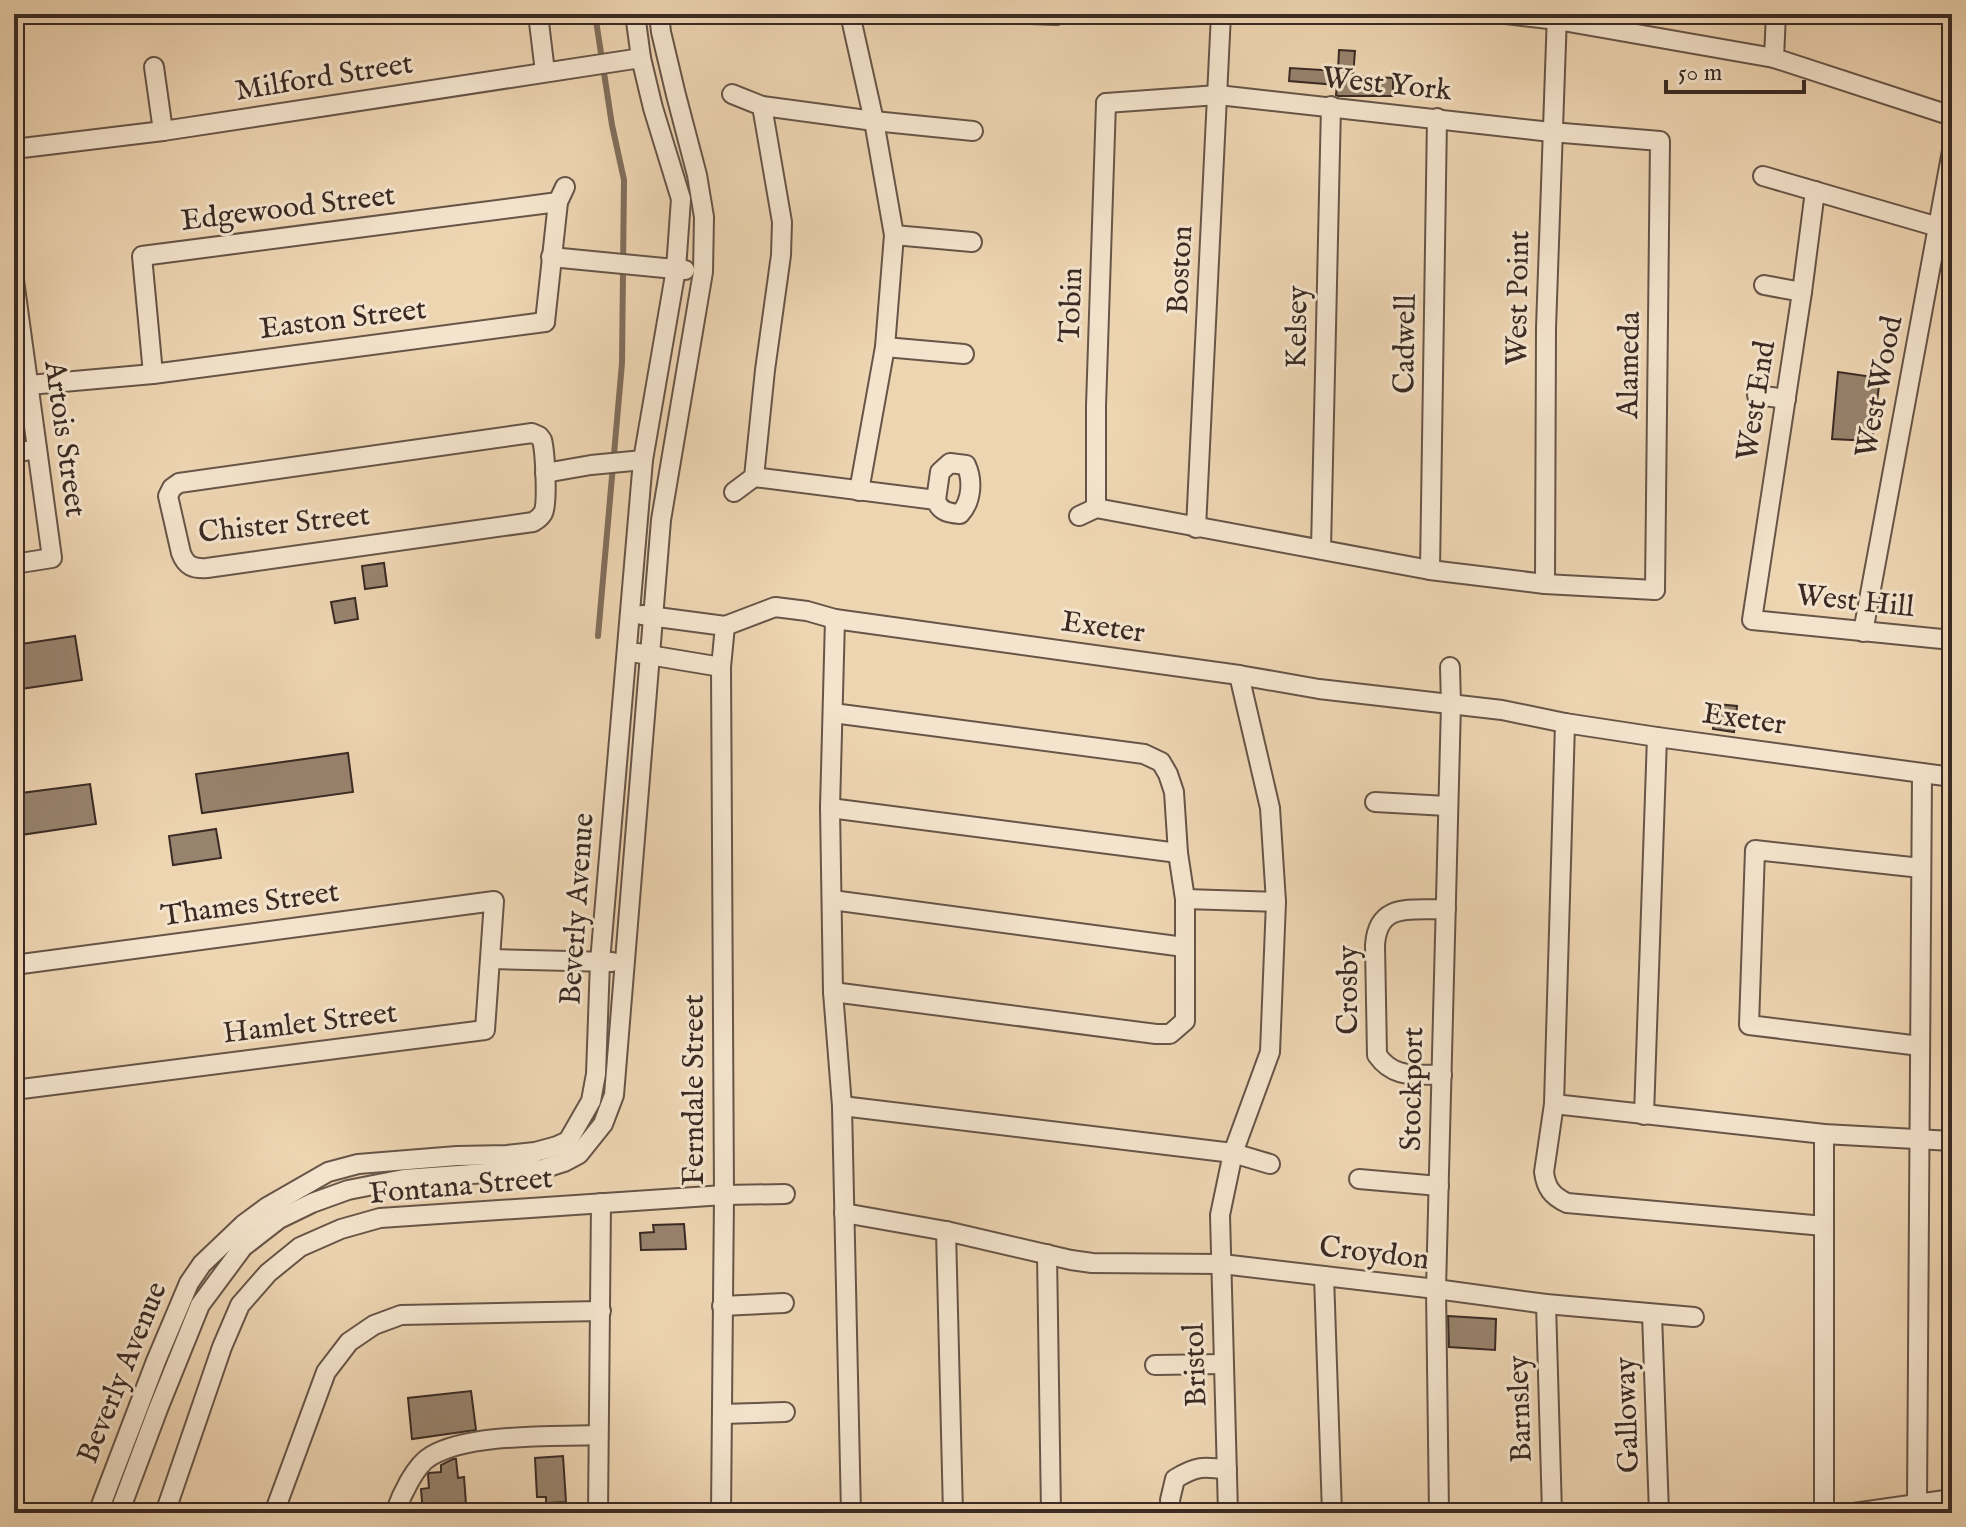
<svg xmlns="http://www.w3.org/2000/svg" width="1966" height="1527" viewBox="0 0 1966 1527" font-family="'IM FELL English',serif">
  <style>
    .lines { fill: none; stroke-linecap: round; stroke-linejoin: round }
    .stream { stroke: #816e5c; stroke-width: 6 }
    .building { fill: #98836e; stroke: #3a2a24; stroke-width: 2 }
    .minor-casing { stroke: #675548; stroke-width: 22 }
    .minor { stroke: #f4e4cd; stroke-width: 18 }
    .labels { text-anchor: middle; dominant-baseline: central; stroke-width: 6; stroke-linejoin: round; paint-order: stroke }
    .street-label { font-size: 30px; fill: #3a2a24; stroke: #f4e4cd }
  </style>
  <rect width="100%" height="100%" fill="#eed5b2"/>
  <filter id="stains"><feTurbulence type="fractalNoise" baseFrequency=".0025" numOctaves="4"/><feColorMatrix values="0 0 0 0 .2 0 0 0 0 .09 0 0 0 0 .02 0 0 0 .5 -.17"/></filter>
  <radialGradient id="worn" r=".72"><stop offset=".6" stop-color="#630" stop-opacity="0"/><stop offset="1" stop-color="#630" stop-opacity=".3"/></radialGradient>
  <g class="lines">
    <path class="stream" d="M595 14 612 125 624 180 622 363 598 636"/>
  </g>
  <g class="building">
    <path d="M1339 50 1355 51 1353 76 1393 78V96H1338L1336 95 1337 85 1289 81 1290 68 1338 71Z"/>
    <path d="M1838 372 1880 378 1872 441 1832 439Z"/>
    <path d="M384 563 387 586 365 589 362 566Z"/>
    <path d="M355 598 358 619 335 623 331 602Z"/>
    <path d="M75 636 82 680 14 690V645Z"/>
    <path d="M1716 704 1737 706 1734 732 1713 729Z"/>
    <path d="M348 753 353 792 202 813 196 774Z"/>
    <path d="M90 784 96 824 14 836V794Z"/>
    <path d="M216 829 221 858 173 865 169 836Z"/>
    <path d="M684 1224 686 1249 641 1250 640 1233 654 1232 653 1225Z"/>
    <path d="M1448 1316 1496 1319 1495 1350 1449 1347Z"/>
    <path d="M471 1391 476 1430 412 1439 408 1398Z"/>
    <path d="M563 1456 566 1502 546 1503V1497H537L535 1458Z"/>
    <path d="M453 1459H456L458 1478 464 1477 466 1504H460V1513H423L421 1489 429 1488 428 1475 429 1473 441 1472V1465Z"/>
  </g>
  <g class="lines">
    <defs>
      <g id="minor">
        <path d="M538 14 545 72"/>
        <path d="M850 14 874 121 894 235 885 347 859 491"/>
        <path d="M1030 14 1056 15 1059 14"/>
        <path d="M1506 14 1557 20 1774 58 1952 116"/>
        <path d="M1774 58 1776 14"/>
        <path d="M154 67 163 131"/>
        <path d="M732 94 762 106 782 222 781 255 765 370 754 477 734 492"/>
        <path d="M1106 103 1218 95 1551 132 1660 141 1655 590"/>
        <path d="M762 106 874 121 973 131"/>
        <path d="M14 149 163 131 641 58"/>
        <path d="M1763 176 1952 231"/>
        <path d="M1815 191 1802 292 1752 620 1952 640"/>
        <path d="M894 235 972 242"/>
        <path d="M551 257 685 270"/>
        <path d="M14 280 52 558 14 564"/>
        <path d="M1764 285 1802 292"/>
        <path d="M545 322 558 202 565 187"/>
        <path d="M885 347 964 354"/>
        <path d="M153 374 142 256 558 202"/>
        <path d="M29 385 153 374 545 322"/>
        <path d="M1757 395 1786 399"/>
        <path d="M532 433 539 436 542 440C545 451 548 504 543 513 540 518 538 519 533 522L207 568C193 569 186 566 181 553L168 496 172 488 179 483Z"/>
        <path d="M14 453 37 449"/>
        <path d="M545 473 591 465 643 460"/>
        <path d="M754 477 936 500C940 512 949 513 960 514 972 501 973 480 966 465L950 463 940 472 936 500"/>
        <path d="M1096 508V406L1106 103"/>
        <path d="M1079 516 1096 508 1430 570 1545 584 1655 590"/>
        <path d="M1196 528 1221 14"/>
        <path d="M1321 549 1331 106"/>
        <path d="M1430 570 1437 118"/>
        <path d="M1545 584 1546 328 1557 14"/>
        <path d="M642 615 725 626 721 667 724 1195 721 1513"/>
        <path d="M725 626 775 607 807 611 835 619"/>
        <path d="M1863 632 1952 151"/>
        <path d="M637 653 721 667"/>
        <path d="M1565 723 1554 1104 1544 1172C1546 1188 1552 1196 1567 1203L1824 1226"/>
        <path d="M1375 802 1447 806"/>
        <path d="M830 808 1178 853"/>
        <path d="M1185 899 1276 902"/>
        <path d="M832 900 1184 947"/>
        <path d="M491 959 612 962"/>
        <path d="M14 965 494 901 485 1030 14 1090"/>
        <path d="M833 992 1156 1034H1170L1185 1021V899L1178 853 1174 792 1168 774 1161 762 1144 754 833 713"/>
        <path d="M1920 1046 1749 1025 1755 850 1921 868"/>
        <path d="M1442 1075C1415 1074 1394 1079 1377 1055L1375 945C1378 901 1412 911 1446 909"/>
        <path d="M1554 1104 1824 1134 1952 1141"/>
        <path d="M842 1106 1233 1153 1270 1164"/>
        <path d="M1644 1115 1657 737"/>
        <path d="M1824 1134V1513"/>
        <path d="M1359 1179 1439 1186"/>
        <path d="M844 1213 946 1231 1071 1260 1092 1263 1222 1264 1436 1289 1546 1304 1694 1317"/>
        <path d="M946 1231 953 1513"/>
        <path d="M1047 1254 1051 1513"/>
        <path d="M1324 1276 1332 1513"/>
        <path d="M1546 1304 1552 1513"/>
        <path d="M722 1306 784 1303"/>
        <path d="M1652 1314 1659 1513"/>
        <path d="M1155 1365 1223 1364"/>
        <path d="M722 1414 785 1412"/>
        <path d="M1917 1503 1922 773"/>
        <path d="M98 1513 156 1361 189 1283 202 1264 244 1224 267 1207 328 1172 358 1164 457 1156 507 1155 535 1152 557 1146 568 1141 591 1101 596 1074 600 962 643 460 676 269 681 199 653 108 641 58 635 14"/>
        <path d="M119 1513 158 1409 200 1305 243 1247 279 1219 312 1203 348 1190 404 1179 542 1169 564 1162 579 1154 603 1124 614 1095 661 520 703 272 704 217 697 175 676 95 661 32 659 14"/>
        <path d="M165 1513 222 1347 240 1305 268 1273 300 1247 341 1229 380 1218 724 1195 785 1194"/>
        <path d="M274 1513 326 1372 349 1342 374 1325 401 1315 601 1311"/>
        <path d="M395 1513C401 1496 415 1465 431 1456 470 1433 551 1437 597 1435"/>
        <path d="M598 1513 601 1203"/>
        <path d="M851 1513 842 1106 833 992 830 808 835 619 1239 675 1319 689 1502 710 1565 723 1657 737 1952 777"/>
        <path d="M1171 1513 1170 1500 1175 1479C1196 1466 1204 1466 1227 1470"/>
        <path d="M1228 1513 1220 1215 1233 1153 1270 1052 1276 902 1270 808 1239 675"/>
        <path d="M1439 1513 1436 1289 1451 704 1450 667"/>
        <path d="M1854 1513 1952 1499"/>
      </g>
    </defs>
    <use href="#minor" class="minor-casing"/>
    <use href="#minor" class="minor"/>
  </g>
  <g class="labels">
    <g class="street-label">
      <text transform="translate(324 78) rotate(-9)">Milford Street</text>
      <text transform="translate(1387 85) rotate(6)">West York</text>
      <text transform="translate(288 209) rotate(-7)">Edgewood Street</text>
      <text transform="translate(1181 270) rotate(-87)">Boston</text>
      <text transform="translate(1519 298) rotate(-89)">West Point</text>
      <text transform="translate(1072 305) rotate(-88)">Tobin</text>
      <text transform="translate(343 320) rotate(-7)">Easton Street</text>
      <text transform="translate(1298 327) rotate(-89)">Kelsey</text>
      <text transform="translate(1406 344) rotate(-89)">Cadwell</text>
      <text transform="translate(1630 365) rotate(-89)">Alameda</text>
      <text transform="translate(1880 387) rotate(-79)">West Wood</text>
      <text transform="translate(1757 401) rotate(-81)">West End</text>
      <text transform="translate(64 439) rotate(82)">Artois Street</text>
      <text transform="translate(284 525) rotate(-6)">Chister Street</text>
      <text transform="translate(1855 602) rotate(6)">West Hill</text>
      <text transform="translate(1103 628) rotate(8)">Exeter</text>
      <text transform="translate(1744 720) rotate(8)">Exeter</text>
      <text transform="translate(250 905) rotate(-8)">Thames Street</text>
      <text transform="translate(578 909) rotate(-86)">Beverly Avenue</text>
      <text transform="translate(1349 990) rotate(-90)">Crosby</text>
      <text transform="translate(310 1024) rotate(-7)">Hamlet Street</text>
      <text transform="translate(1413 1089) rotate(-89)">Stockport</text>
      <text transform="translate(695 1090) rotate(-90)">Ferndale Street</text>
      <text transform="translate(461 1187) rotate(-5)">Fontana Street</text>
      <text transform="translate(1374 1254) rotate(7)">Croydon</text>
      <text transform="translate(1196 1365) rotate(-92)">Bristol</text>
      <text transform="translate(123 1373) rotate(-68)">Beverly Avenue</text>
      <text transform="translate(1521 1409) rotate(-92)">Barnsley</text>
      <text transform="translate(1628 1415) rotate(-92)">Galloway</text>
    </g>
  </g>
  <rect width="1966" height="1527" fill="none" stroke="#eed5b2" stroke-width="48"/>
  <rect x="16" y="16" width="1934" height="1495" fill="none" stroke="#3a2a24" stroke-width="4"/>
  <rect x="24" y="24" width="1918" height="1479" fill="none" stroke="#3a2a24" stroke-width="2"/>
  <path d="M1666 80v12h138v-12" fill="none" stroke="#3a2a24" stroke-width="4"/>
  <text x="1678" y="80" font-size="24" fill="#3a2a24" stroke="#f4e4cd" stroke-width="6" paint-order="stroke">50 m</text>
  <rect width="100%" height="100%" filter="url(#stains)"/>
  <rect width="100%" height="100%" fill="url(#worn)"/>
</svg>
